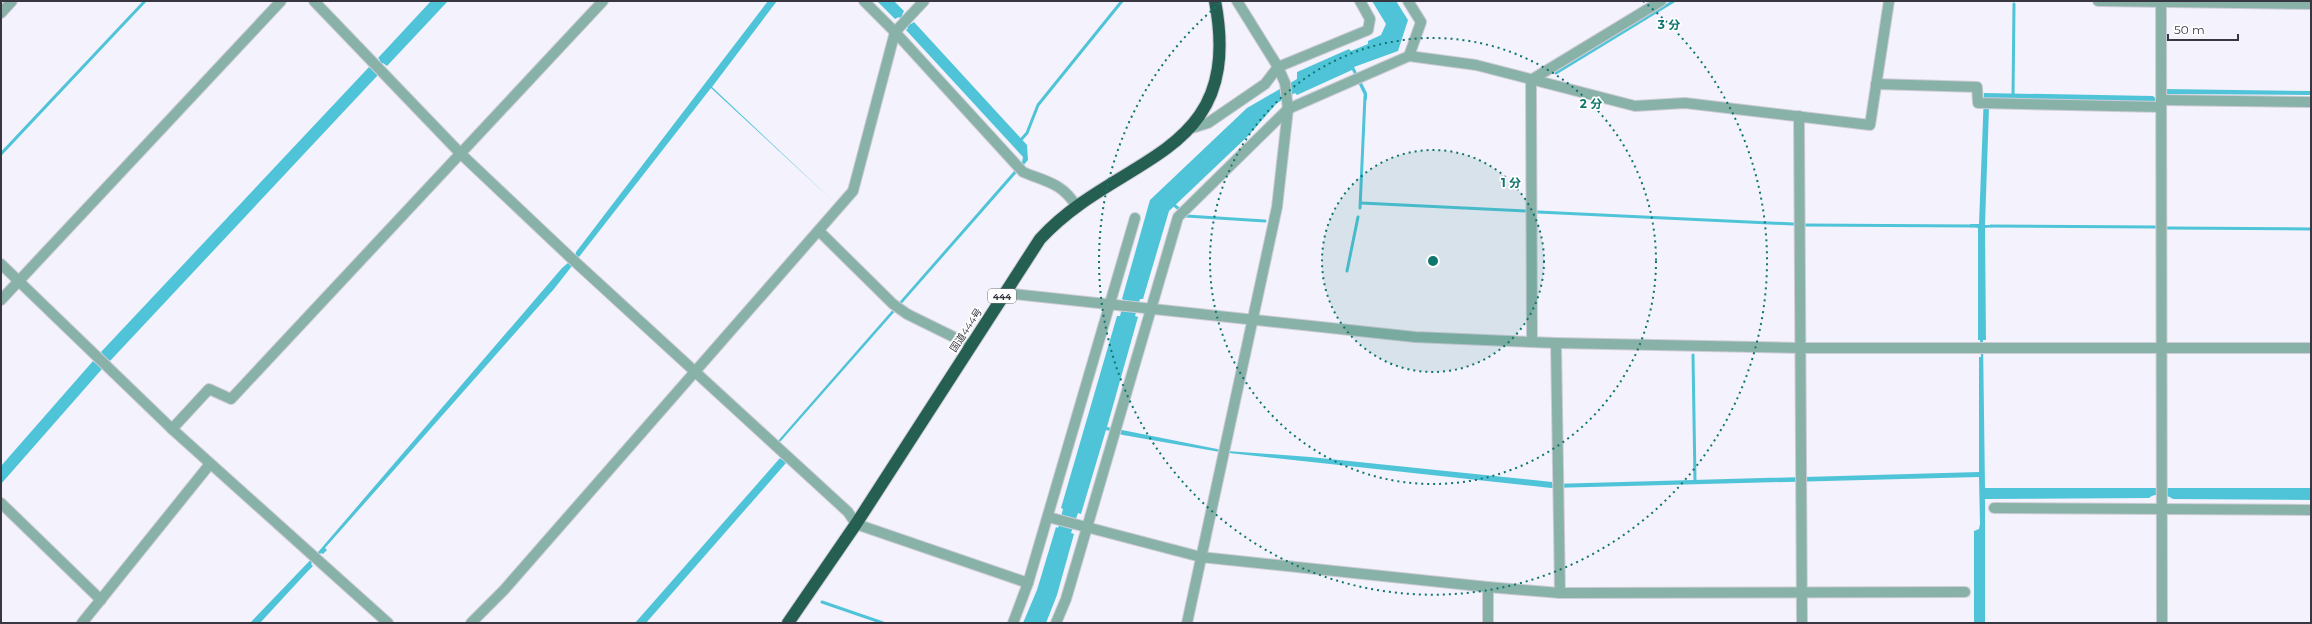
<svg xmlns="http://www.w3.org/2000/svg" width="2312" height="624" viewBox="0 0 2312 624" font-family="Montserrat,'Noto Sans JP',sans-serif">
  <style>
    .water { fill: #4fc4d8 }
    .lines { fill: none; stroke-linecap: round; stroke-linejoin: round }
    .stream { stroke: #4fc4d8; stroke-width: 3 }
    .minor-casing { stroke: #ceccd7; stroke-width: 12 }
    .highway-casing { stroke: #ceccd7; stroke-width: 14 }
    .minor { stroke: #88b2a7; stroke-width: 10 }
    .highway { stroke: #255f52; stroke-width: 12 }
    .ring { fill: none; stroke: #0f766e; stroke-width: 2; stroke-dasharray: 2 4 }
    .labels { text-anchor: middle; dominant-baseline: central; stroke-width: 3.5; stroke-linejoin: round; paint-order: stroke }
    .shield { fill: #fff; stroke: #747279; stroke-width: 1 }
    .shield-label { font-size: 9px; font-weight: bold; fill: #383640 }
    .street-label { font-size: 10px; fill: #383640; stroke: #fff }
    .centre { fill: #0f766e; stroke: #fff; stroke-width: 2 }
    .ring-label { font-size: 12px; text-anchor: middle; font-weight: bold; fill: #0f766e; stroke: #fff; stroke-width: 3.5; stroke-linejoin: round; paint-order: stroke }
  </style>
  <rect width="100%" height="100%" fill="#f4f2fd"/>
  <g class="water">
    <path d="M431 1H448L387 66 383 63 375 72 378 75 110 361 106 358 99 366 102 369 1 484V466L93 361 97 364 104 356 101 352 369 67 372 69 380 60 378 58Z"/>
    <path d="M768 1H777L712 87 834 202 711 88 554 289 325 548 327 550 323 554 321 553 311 564 313 566 308 571 260 623H250L319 551 562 268 575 257 576 252Z"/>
    <path d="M877 1H894L904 11 902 15 911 24 914 22 1027 145 1028 160 780 442 786 463 646 623H635L780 458 782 460 777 442 1022 162 1023 157 906 30 908 28 899 17 895 19Z"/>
    <path d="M1372 1H1396L1408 20 1398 51 1354 67 1367 93V100L1364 99V95L1352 70 1297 95 1295 93 1277 103 1249 135 1169 211 1143 299H1140L1135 316 1138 317 1107 427 1227 451 1310 457 1552 482V484L1979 472V357H1981L1980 340H1978V228L1970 227V224H1979L1984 93 2153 96 2157 100 2153 102 1989 107 1985 225H1994V227L1985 228 1986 340H1983L1985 488H2311V500L2173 499C2167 495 2157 492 2149 498L1985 499V623H1974V531L1979 529 1980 524 1979 477 1551 488 1220 452 1123 435 1106 430 1081 514 1078 513 1071 533 1074 534 1057 595 1046 623H1023L1037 590 1056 527 1058 528 1063 509 1061 508 1117 316H1120L1124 300 1122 299 1150 200 1247 108 1297 79V72L1349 49 1351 51 1368 44V41L1381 35 1386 24Z"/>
    <path d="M2164 89 2311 91V95L2165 94Z"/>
  </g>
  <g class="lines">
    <g class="stream">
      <path d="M1556 73 1674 1"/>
      <path d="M2013 97 2014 4"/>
      <path d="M1019 142 1027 133 1038 105 1122 1"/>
      <path d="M1 154 145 1"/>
      <path d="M1361 203 1528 211"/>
      <path d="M1174 205 1179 209"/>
      <path d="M1360 208 1365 96"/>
      <path d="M1538 212 1793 224"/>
      <path d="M1186 216 1265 221"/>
      <path d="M1804 225 1973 226"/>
      <path d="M1991 226 2155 227"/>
      <path d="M2166 228 2311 229"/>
      <path d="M1347 271 1358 217"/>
      <path d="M1693 355 1695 481"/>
      <path d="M822 602 883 623"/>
    </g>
    <defs>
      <g id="minor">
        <path d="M314 1 461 154 571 258 848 512 856 524 1028 583"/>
        <path d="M864 1 895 32 1023 172C1044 181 1063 183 1076 206"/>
        <path d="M1408 1 1421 22 1409 56"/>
        <path d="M2098 1 2311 4"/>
        <path d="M2161 1 2162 623"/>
        <path d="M1 13 12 1"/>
        <path d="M1531 80 1532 342"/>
        <path d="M1531 80 1661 1"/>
        <path d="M1876 84 1977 87 1978 103 2161 107"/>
        <path d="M2161 100 2311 102"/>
        <path d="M1799 116 1802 623"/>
        <path d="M1192 128 1208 123 1265 84 1278 67 1368 30 1370 19 1360 1"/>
        <path d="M819 231 893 304 907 314 970 345"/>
        <path d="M1 264 172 429 388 623"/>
        <path d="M1004 293 1415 337 1556 343 1800 348H2311"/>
        <path d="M1 300 281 1"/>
        <path d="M1556 343 1560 593"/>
        <path d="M172 429 209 389 231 399 603 1"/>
        <path d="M1 503 101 600"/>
        <path d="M1994 508 2311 510"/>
        <path d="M1048 517 1201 557 1488 587 1560 593 1965 592"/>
        <path d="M82 623 210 464"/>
        <path d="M471 623 504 590 853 191 895 32 924 1"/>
        <path d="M1013 623 1028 583 1135 218"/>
        <path d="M1056 623 1066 599 1178 217 1288 109 1409 56 1476 65 1635 106 1685 103 1870 125 1889 1"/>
        <path d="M1187 623 1277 207 1288 109 1285 83 1278 67 1237 1"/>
        <path d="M1488 623V587"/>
      </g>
      <path id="highway" d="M788 623 856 524 1040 239C1120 152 1245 159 1215 1"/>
    </defs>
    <use href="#minor" class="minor-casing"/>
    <use href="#highway" class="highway-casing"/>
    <use href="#minor" class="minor"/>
    <use href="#highway" class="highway"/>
  </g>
  <circle cx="1433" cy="261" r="111" fill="#0f766e" fill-opacity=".12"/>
  <g class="ring">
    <circle cx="1433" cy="261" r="111"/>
    <circle cx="1433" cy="261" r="223"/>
    <path d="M1643 1A334 334 0 1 1 1223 1"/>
  </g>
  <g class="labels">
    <rect class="shield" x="988" y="289" width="28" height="14" rx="3"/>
    <g class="shield-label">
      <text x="1002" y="296">444</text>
    </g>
    <g class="street-label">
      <text transform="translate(966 330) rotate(-57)">国道444号</text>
    </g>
  </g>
  <circle cx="1433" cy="261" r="6" class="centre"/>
  <g class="ring-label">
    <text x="1669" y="29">3 分</text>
    <text x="1591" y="108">2 分</text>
    <text x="1511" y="187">1 分</text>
  </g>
  <rect width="2312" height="624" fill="none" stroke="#383640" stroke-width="4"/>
  <path d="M2168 34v6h70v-6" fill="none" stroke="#383640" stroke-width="2"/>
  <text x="2174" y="34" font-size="12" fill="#383640" stroke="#ffffff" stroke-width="3" paint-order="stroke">50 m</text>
</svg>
